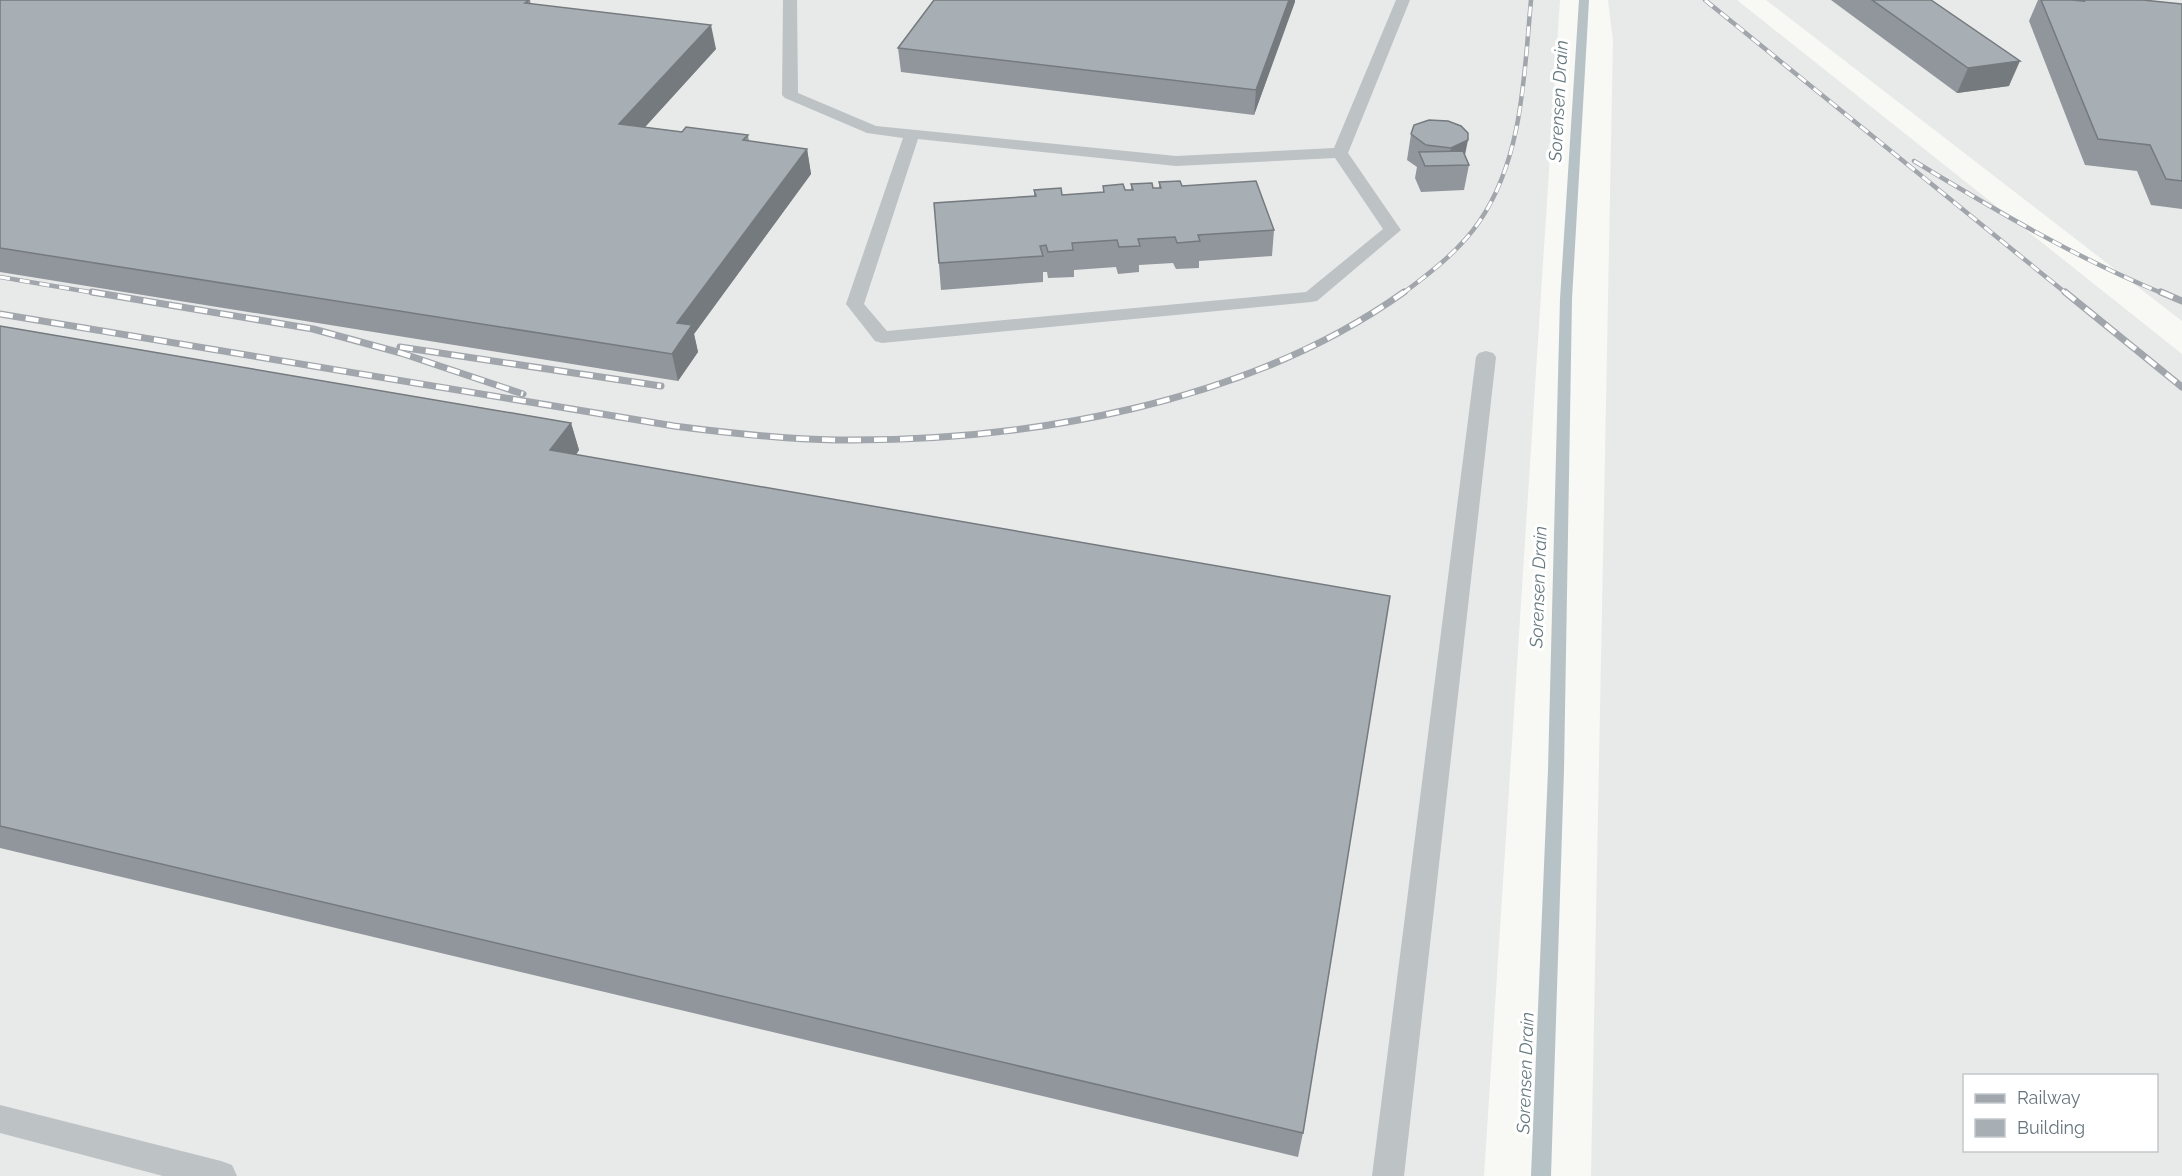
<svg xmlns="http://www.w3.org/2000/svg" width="2182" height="1176" viewBox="0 0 2182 1176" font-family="Raleway,sans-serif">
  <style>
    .built { fill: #e8e9e9; fill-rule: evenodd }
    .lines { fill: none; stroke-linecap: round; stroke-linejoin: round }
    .stream { fill: #b6c2c5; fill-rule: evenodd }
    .service { fill: #bdc2c5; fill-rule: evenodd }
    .rail-far1-casing { stroke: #a0a6ab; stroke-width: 4.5 }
    .rail-casing { stroke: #a0a6ab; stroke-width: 7 }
    .rail-far1 { stroke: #fff; stroke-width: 3; stroke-dasharray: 10; stroke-linecap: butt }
    .rail { stroke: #fff; stroke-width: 4.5; stroke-dasharray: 13; stroke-linecap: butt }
    .wall { fill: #90969b }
    .shaded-wall { fill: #757a7e }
    .building { fill: #a7aeb4; stroke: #757a7e; stroke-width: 1.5 }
    .labels { text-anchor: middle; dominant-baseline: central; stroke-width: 6; stroke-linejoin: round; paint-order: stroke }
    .water-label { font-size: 18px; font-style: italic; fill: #66797f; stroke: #fff }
  </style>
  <rect width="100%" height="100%" fill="#f8f8f5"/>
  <g class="built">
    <path d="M0 0H1560L1484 1176H0Z"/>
    <path d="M1608 0H1737L2182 354V1176H1591L1613 41ZM1964 1076H2156V1150H1964Z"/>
    <path d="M1766 0H2182V321Z"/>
  </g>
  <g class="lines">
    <path class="stream" d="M1579 0H1589L1572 299 1564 770 1551 1176H1531L1548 770 1560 299Z"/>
    <g class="service">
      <path d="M783 0H797L798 93 876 126 1176 156 1334 148 1396 0H1410L1348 153 1401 230 1317 301 1311 302 882 343 875 341 846 304 903 138 867 133 785 98 782 95ZM918 139 1176 166 1335 158 1383 229 1306 292 887 331 864 304Z"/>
      <path d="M1486 351 1493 353 1496 357 1404 1176H1372L1476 357 1479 353Z"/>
      <path d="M0 1105 221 1161 232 1165 237 1176H163L0 1133Z"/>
    </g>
    <defs>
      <g id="rail-far1">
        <path d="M1705 0 2067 294"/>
        <path d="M1914 161C1995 210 2076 258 2164 294"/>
        <path d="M0 277 101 294"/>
        <path d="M1402 294C1430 273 1459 251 1479 222 1523 158 1524 75 1531 0"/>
      </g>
      <g id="rail">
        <path d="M92 292 313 329 401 353 523 394"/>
        <path d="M2065 292 2182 387"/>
        <path d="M2161 292 2182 301"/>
        <path d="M0 314 674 426C728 433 782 439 837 440 1025 442 1247 404 1404 292"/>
        <path d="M400 347 661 386"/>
      </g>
    </defs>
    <use href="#rail-far1" class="rail-far1-casing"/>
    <use href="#rail" class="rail-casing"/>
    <use href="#rail-far1" class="rail-far1"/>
    <use href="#rail" class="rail"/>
  </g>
  <g class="wall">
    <path d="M0 0H530L531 4 716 49 645 127 682 132 748 135 749 141 807 149 811 174 694 334 698 352 678 381 0 272Z"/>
    <path d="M934 0H1295L1254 115 901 72 898 48Z"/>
    <path d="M1831 0H1931L2009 86 1957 93Z"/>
    <path d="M2038 0H2143L2182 4V209L2151 205 2137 171 2085 165 2029 21Z"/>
    <path d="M1414 125 1465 156 1469 165 1464 190 1421 192 1415 178 1417 167 1407 160 1411 134Z"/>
    <path d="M1159 182 1182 186 1274 230 1272 256 1199 261V268L1176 269 1173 263 1139 265V272L1118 274 1116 267 1074 270V277L1048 278 1047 272H1043V282L941 290 934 203 1034 197V190L1062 195 1103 192V186L1125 190H1131V184L1153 188H1159Z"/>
    <path d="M0 326 571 423 579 450 576 455 1303 1133 1298 1157 0 848Z"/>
  </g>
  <g class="shaded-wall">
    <path d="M1289 0H1295V2L1254 115 1256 90Z"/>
    <path d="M711 25 716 49 625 149 619 124Z"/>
    <path d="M2020 61 2009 86 1957 93 1968 68Z"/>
    <path d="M1468 140 1463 165H1448L1451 148Z"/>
    <path d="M807 149 811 174 694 334 698 352 678 381 672 354 677 323Z"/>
    <path d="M571 423 579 450 559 478 550 450Z"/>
  </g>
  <g class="building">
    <path d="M0 0H529L525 3 711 25 619 124 682 132 686 127 748 135 743 140 807 149 677 323 692 325 672 354 0 248Z"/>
    <path d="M934 0H1289L1256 90 898 48Z"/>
    <path d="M1872 0H1931L2020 61 1968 68Z"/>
    <path d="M2041 0H2072L2084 1 2083 0H2143L2182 4V181L2166 179 2150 145 2098 139Z"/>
    <path d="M1429 120 1448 121 1461 126 1468 133V140L1451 148 1426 145 1411 134 1414 125Z"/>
    <path d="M1463 151 1469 165 1425 166 1419 152Z"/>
    <path d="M1180 181 1182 186 1256 181 1274 230 1198 235 1200 241 1177 243 1175 237 1138 239 1140 246 1119 247 1117 240 1072 243 1073 250 1048 252 1046 245 1040 246 1043 256 939 263 934 203 1036 196 1034 190 1061 188 1062 195 1104 192 1103 186 1123 184 1125 190H1133L1131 184 1152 183 1153 188H1161L1159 182Z"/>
    <path d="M0 326 571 423 550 450 1390 596 1303 1133 0 826Z"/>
  </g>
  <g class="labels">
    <g class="water-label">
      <text transform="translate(1558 101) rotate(-87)">Sorensen Drain</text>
      <text transform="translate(1538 587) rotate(-88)">Sorensen Drain</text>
      <text transform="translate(1525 1073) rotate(-88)">Sorensen Drain</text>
    </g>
  </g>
  <rect x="1963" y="1074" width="195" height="78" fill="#ffffff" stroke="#c2c7cb" stroke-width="1.5"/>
  <rect x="1975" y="1094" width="30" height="9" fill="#a0a6ab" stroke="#c2c7cb" stroke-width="1.5"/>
  <text x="2017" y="1104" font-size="18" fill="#66747d">Railway</text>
  <rect x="1975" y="1119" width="30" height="18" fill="#a7aeb4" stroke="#c2c7cb" stroke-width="1.5"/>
  <text x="2017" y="1134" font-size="18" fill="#66747d">Building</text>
</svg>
